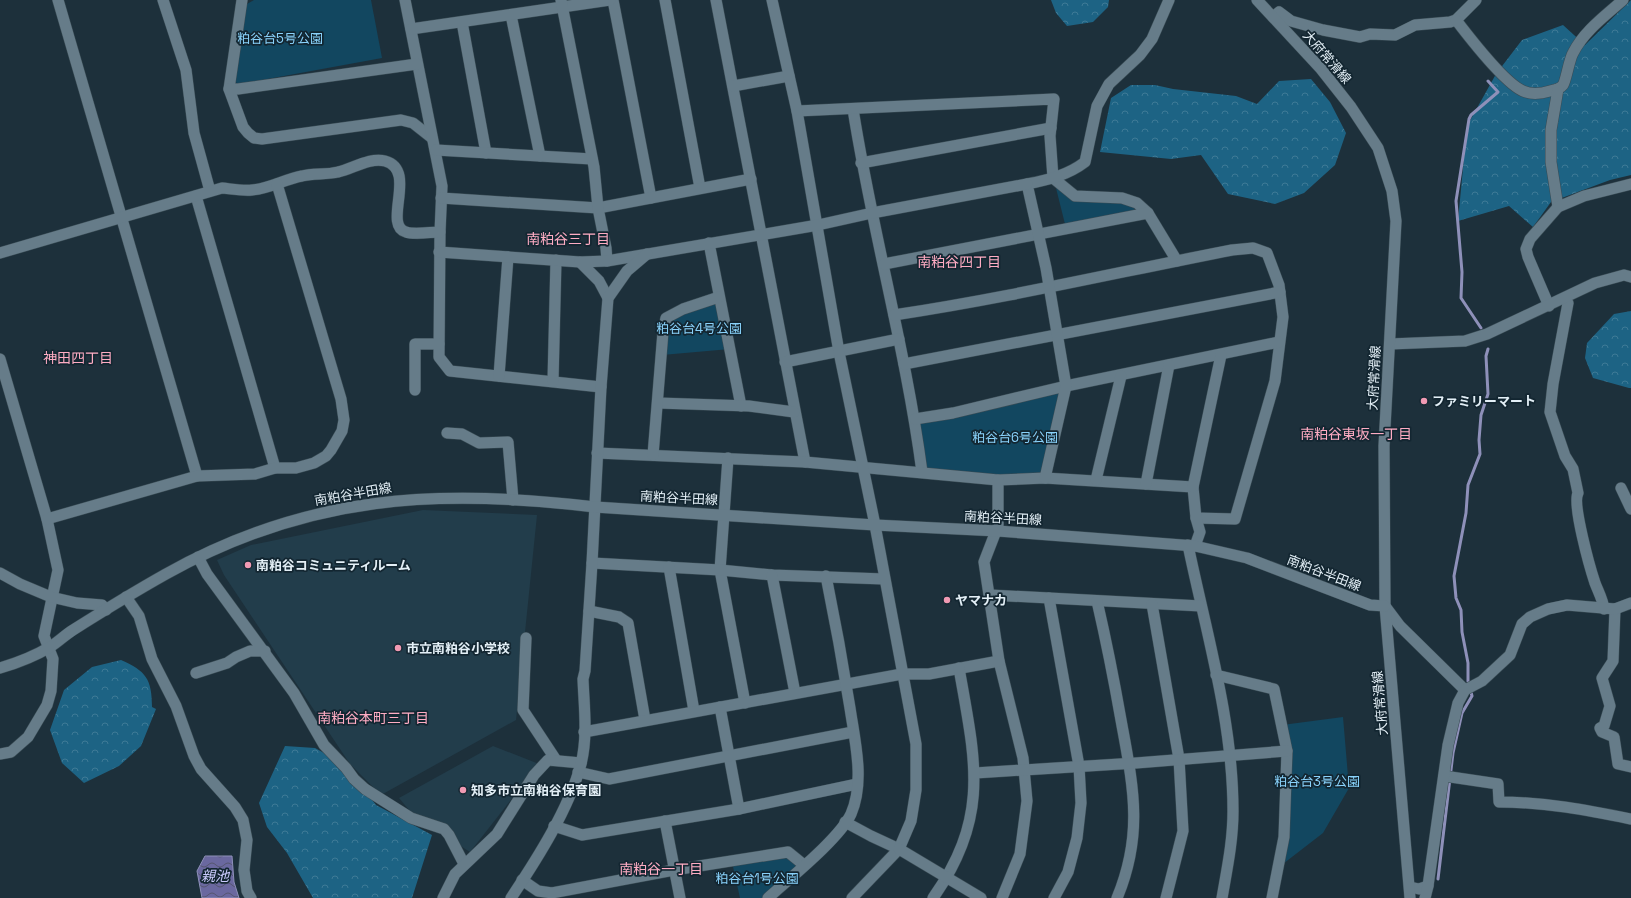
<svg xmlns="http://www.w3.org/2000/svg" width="1631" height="898" viewBox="0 0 1631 898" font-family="'Space Grotesk','Noto Sans JP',sans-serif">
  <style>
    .built { fill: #223d4b }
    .forest { fill: url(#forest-crowns) }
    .green { fill: #124760 }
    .water { fill: url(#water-waves); stroke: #8e90b9 }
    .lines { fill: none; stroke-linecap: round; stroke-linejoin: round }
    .stream { stroke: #8e90b9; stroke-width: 3 }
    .minor-casing { stroke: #3a4c55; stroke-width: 12 }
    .tertiary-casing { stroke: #3a4c55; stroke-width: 12 }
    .secondary-casing { stroke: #3a4c55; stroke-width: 12 }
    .minor { stroke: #667c89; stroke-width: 11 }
    .tertiary { stroke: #667c89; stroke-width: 11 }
    .secondary { stroke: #667c89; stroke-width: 11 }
    .poi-dot { fill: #f19ab3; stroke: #132631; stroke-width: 1.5 }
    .labels { text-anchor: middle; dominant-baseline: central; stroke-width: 3.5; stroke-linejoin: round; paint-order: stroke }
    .park-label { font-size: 13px; fill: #89d2fb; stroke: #132631 }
    .street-label { font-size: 13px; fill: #e3eff6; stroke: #132631 }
    .poi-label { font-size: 13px; font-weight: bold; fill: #e3eff6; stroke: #132631; text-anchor: start }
    .neighbourhood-label { font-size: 14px; fill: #feacc3; stroke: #132631 }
    .water-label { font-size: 14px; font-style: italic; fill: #c9c9fb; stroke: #132631 }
  </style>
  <defs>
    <pattern id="forest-crowns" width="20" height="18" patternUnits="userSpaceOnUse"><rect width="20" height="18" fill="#1d6384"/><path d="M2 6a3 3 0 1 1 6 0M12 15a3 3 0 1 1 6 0" fill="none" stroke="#3e7a96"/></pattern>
    <pattern id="water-waves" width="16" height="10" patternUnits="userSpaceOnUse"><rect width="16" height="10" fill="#6a689f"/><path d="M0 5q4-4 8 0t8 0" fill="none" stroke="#555670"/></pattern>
  </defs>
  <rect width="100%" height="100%" fill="#1d303b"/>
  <g class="built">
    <path d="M423 510 537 515 516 720 381 795 350 764 224 575 217 560 251 545Z"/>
    <path d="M493 746 539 764 470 852 414 816 399 798Z"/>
  </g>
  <g class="forest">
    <path d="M1051 0H1109L1108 7 1093 22 1067 26 1056 13Z"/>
    <path d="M1631 0V175L1610 180 1551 202 1533 227 1509 206 1458 221 1467 126 1496 74 1522 40 1563 25 1585 45Z"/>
    <path d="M1311 79 1330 102 1346 133 1335 165 1304 193 1275 204 1228 194 1201 155 1171 159 1100 152 1111 98 1131 85H1155L1173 89 1236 96 1257 104 1279 81Z"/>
    <path d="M1631 311V388H1629L1593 378 1585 358 1587 343 1614 314Z"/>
    <path d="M121 660C146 671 152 679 152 707L156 709 141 746 119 766 84 783 62 763 50 730 64 690 92 667Z"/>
    <path d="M285 746 315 748 346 765 376 805 432 835 412 898H313L287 853 267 827 259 803Z"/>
  </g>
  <g class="green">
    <path d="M254 0H371L382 58 241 84 234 82 247 4Z"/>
    <path d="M1055 184 1062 190 1120 202 1134 208 1135 211 1065 224Z"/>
    <path d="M719 297 730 349 662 355 666 318Z"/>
    <path d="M1066 386 1045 478 922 472 915 419Z"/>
    <path d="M1343 717 1349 788 1323 833 1279 867 1284 837 1282 725Z"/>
    <path d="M788 852 804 865 768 898H740L732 862Z"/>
  </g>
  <path class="water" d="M205 856H232L234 882 239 898H202L197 871Z"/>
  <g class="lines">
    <g class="stream">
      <path d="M1481 328 1461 298 1462 272 1456 201 1469 119 1471 115 1498 92 1488 81"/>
      <path d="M1438 879 1453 753 1462 713 1472 696 1468 681V663L1462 632 1461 610 1456 598 1454 576 1466 513 1468 485 1480 454 1479 440 1481 415 1488 394 1486 356 1488 349"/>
    </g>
    <defs>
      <g id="minor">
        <path d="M58 0 197 476"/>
        <path d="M163 0 186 70 194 133 210 191"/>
        <path d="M242 0 229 89 243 127 248 133 254 138 262 139 401 120 413 123 432 138"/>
        <path d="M405 0 442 186 440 232 439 357 450 371 601 387"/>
        <path d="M613 0 651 198"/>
        <path d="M665 0 700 188"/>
        <path d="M716 0 805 462"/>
        <path d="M511 15 540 156"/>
        <path d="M1273 17 1279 12 1291 21 1323 30 1360 37 1370 34 1395 35 1415 25 1450 22 1456 20 1476 0"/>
        <path d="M1456 20C1469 37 1505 83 1523 91 1532 95 1540 94 1550 91 1554 90 1560 89 1563 85 1566 81 1569 60 1573 53 1584 31 1605 16 1623 0"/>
        <path d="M462 22 486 153"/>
        <path d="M411 29 610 0"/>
        <path d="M733 86 789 76"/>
        <path d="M229 89H238L417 64"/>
        <path d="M1558 89 1551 130V162L1558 207"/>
        <path d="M853 109C872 231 906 350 922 472"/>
        <path d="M797 111 1054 99 1050 136 1053 178 1075 196 1122 198 1137 203 1148 213 1177 261"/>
        <path d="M436 150 592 159"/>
        <path d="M861 163 1051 128"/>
        <path d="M196 196 275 468"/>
        <path d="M441 198 598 208 751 179"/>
        <path d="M709 243 741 406"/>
        <path d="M0 253 222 188C232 189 242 191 252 190 269 189 285 179 302 176 313 173 326 175 338 172 352 169 370 157 385 161 418 170 382 225 406 232 414 235 431 232 440 232"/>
        <path d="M884 264 1148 213"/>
        <path d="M1568 303 1553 384 1550 412 1565 456 1573 469 1578 493C1572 504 1590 568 1595 583 1598 591 1603 600 1604 609"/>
        <path d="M1549 306 1528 257 1526 249 1530 239 1558 207 1584 196 1631 184"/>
        <path d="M894 315C1007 298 1119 272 1232 250L1253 248 1267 253 1279 285 1283 317 1275 381 1235 519 1196 518"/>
        <path d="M0 359 47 519 58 570 44 636 53 659 51 691 47 705 28 737 11 752 0 754"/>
        <path d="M785 362 899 339"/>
        <path d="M904 364 1280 292"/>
        <path d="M499 376 508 257"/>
        <path d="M553 381 556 260"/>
        <path d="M415 390V344H439"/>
        <path d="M658 403 749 406 794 412"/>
        <path d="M915 419 953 413 1066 386 1279 342"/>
        <path d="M447 433 462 434 479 443 508 442 513 500"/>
        <path d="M597 453 805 462 998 480 1045 478 1193 487 1196 518 1200 532 1195 546"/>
        <path d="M653 455 663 332 666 318 683 309 719 297"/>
        <path d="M728 458 720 570 745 703"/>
        <path d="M1045 478 1066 386 1046 268 1027 184C1048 180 1068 175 1085 162L1097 106 1109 84 1140 55 1152 39 1169 0"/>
        <path d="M998 480V531"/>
        <path d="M1096 480 1121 376"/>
        <path d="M1146 484 1169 365"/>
        <path d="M1193 487 1221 355"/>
        <path d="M1621 488 1631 509"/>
        <path d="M47 519 197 476 255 474 275 468H296L314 463 326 456 331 450 342 431 344 420 341 399 277 184"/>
        <path d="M996 531 984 562 999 661 1023 758 1027 801 1020 854 1002 898"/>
        <path d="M1188 545C1206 632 1233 721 1233 811 1233 841 1227 869 1222 898"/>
        <path d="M198 557 207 574 294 693 324 745 346 768 354 779 365 789 411 818 444 829 449 835 464 864"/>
        <path d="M592 563 720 570 772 575 884 579"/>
        <path d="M669 567 694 711"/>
        <path d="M0 573 20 584 51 597 77 603 102 605 106 610"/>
        <path d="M772 575 795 693"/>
        <path d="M990 595 1201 606"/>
        <path d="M126 597 139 616 152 659 176 706 194 756 201 769 235 807 243 820 247 840 244 870 247 891 251 898"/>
        <path d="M1049 598 1079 766 1081 803 1077 838 1068 872 1054 898"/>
        <path d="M1097 601C1106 640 1114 680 1121 720 1133 786 1144 833 1117 898"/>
        <path d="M1152 604 1179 759 1183 831 1166 898"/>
        <path d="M1385 606 1400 626 1465 690"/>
        <path d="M1615 609 1613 661 1602 678 1610 706 1604 726 1600 728 1602 732 1614 737 1618 764 1631 767"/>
        <path d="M589 611 619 617 628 623 645 720"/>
        <path d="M526 638 523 710 556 760"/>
        <path d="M196 673 227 663 236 657 250 651H265"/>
        <path d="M1216 675 1274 689 1287 751 1284 837 1272 898"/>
        <path d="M720 707 739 809"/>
        <path d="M584 732 902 674H929L999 661"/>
        <path d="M578 772 609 779 853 732"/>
        <path d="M975 773 1136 763 1287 751"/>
        <path d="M1444 776 1498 784 1499 802C1545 802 1587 810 1631 819"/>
        <path d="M665 821 680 898"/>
        <path d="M845 822 871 836 899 849"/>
        <path d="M554 826 582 835 739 809 857 784"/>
        <path d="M522 880 538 891 552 893 674 870 788 852 804 865"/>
        <path d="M1410 887 1419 889 1428 886"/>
        <path d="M443 898 455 874 497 834 534 775 548 760 581 763"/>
        <path d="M768 898C790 878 839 839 851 814 865 781 855 742 850 708 843 664 835 620 826 576"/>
        <path d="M933 898C991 816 975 760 959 668"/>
        <path d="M1425 898 1428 886 1448 745 1458 703 1465 690 1482 681 1510 655 1522 624 1530 617 1548 609 1567 605 1615 609 1631 603"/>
      </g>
      <g id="tertiary">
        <path d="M561 0 594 167 598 208 606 248 607 261"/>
        <path d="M772 0 797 111 839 352 875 525 916 744V790L911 821 899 849 852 898"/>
        <path d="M439 252 580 262 607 261 818 225 872 213 1027 184"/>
        <path d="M580 262 599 281 608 298"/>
        <path d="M1390 344 1465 341 1487 334 1595 283 1624 275 1631 277"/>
        <path d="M899 849 981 898"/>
        <path d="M511 898C537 859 569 809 581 764 588 736 584 706 583 679L585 671 592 563 601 387 608 298 627 271 647 254"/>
      </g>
      <g id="secondary">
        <path d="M1257 0 1321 69 1351 107 1378 148 1392 191 1396 221 1384 446 1385 606 1410 898"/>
        <path d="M0 668C17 663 35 656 50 647 58 642 65 635 73 630 103 611 134 592 166 574 307 495 437 488 595 507L875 525 998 531 1195 546 1247 558 1370 605 1385 606"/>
      </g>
    </defs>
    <use href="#minor" class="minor-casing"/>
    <use href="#tertiary" class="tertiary-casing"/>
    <use href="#secondary" class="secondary-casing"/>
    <use href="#minor" class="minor"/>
    <use href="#tertiary" class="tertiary"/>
    <use href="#secondary" class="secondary"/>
  </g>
  <g class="poi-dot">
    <circle cx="1424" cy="401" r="4"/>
    <circle cx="248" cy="565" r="4"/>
    <circle cx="947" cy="600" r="4"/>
    <circle cx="398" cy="648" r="4"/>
    <circle cx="463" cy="790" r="4"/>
  </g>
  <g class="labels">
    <g class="park-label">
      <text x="280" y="38">粕谷台5号公園</text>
      <text x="699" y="328">粕谷台4号公園</text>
      <text x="1015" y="437">粕谷台6号公園</text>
      <text x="1317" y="781">粕谷台3号公園</text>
      <text x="757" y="878">粕谷台1号公園</text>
    </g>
    <g class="street-label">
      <text transform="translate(1327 57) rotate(49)">大府常滑線</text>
      <text transform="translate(1374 378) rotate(-87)">大府常滑線</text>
      <text transform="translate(353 494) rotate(-10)">南粕谷半田線</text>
      <text transform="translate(679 498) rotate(3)">南粕谷半田線</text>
      <text transform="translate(1003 518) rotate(3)">南粕谷半田線</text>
      <text transform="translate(1324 573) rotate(21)">南粕谷半田線</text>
      <text transform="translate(1380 703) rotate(-95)">大府常滑線</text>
    </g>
    <g class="poi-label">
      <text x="1432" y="401">ファミリーマート</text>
      <text x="256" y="565">南粕谷コミュニティルーム</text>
      <text x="955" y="600">ヤマナカ</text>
      <text x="406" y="648">市立南粕谷小学校</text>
      <text x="471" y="790">知多市立南粕谷保育園</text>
    </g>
    <g class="neighbourhood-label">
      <text x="568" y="239">南粕谷三丁目</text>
      <text x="959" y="262">南粕谷四丁目</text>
      <text x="78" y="358">神田四丁目</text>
      <text x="1356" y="434">南粕谷東坂一丁目</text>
      <text x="373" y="718">南粕谷本町三丁目</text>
      <text x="661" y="869">南粕谷一丁目</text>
    </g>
    <g class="water-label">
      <text x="215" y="876">親池</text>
    </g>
  </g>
</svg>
